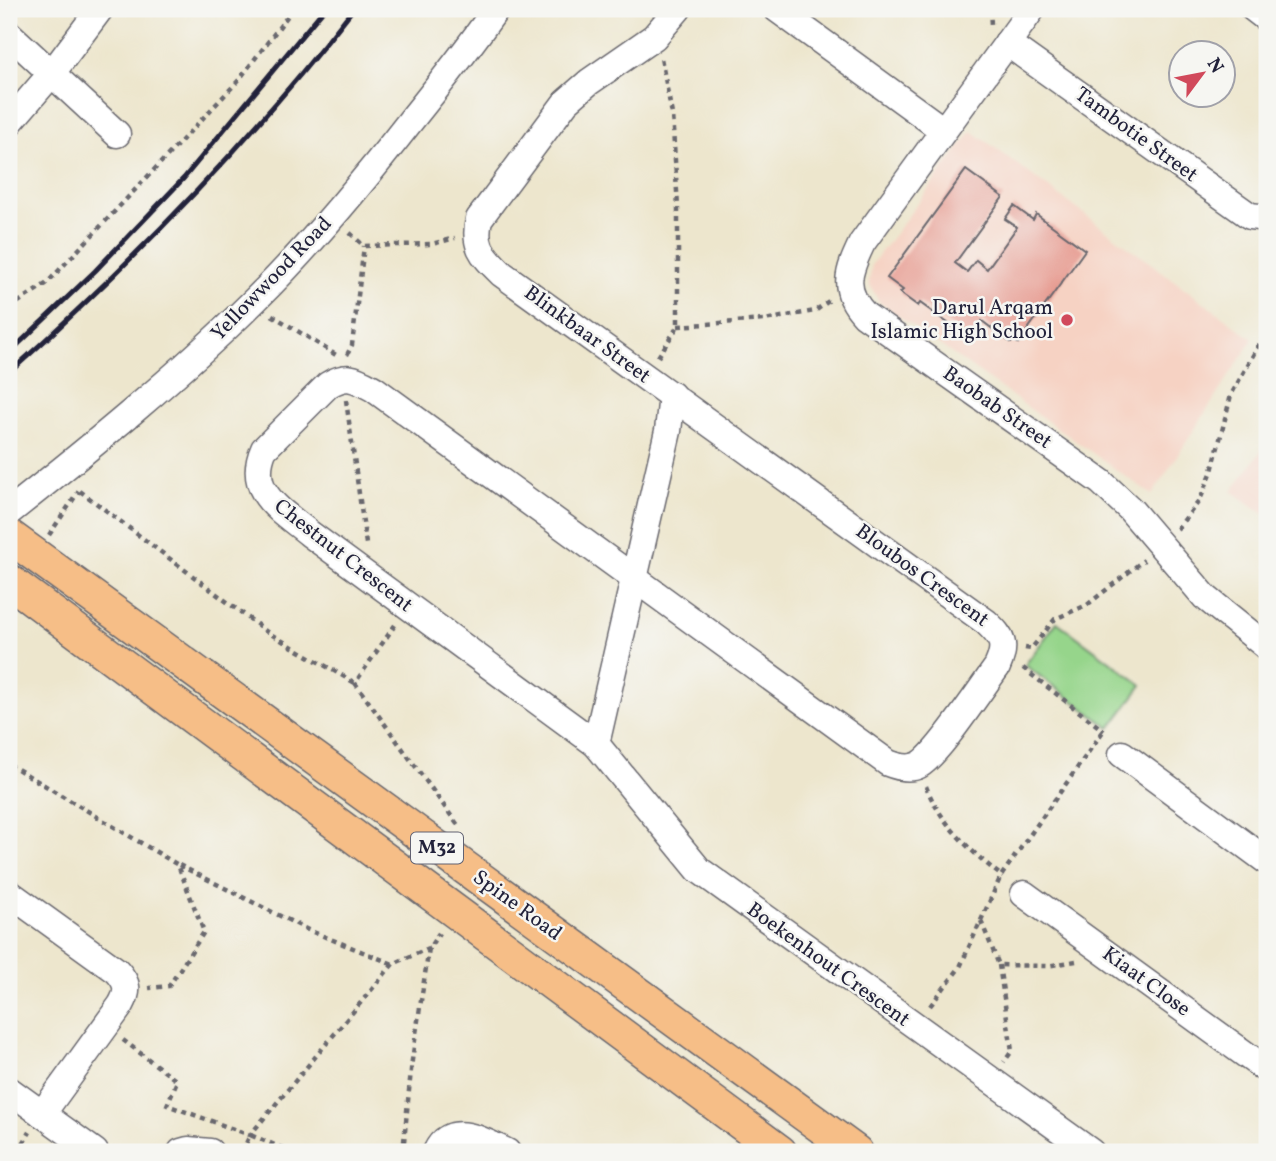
<svg xmlns="http://www.w3.org/2000/svg" width="1276" height="1161" viewBox="0 0 1276 1161" font-family="Vollkorn,serif">
  <style>
    .built { fill: #f6d2c3 }
    .park { fill: #96d58b; stroke: #5c7c63; stroke-width: 2 }
    .building { fill: #e79d93 }
    .lines { fill: none; stroke-linecap: round; stroke-linejoin: round }
    .minor-casing { stroke: #69676e; stroke-width: 29 }
    .major-casing { stroke: #69676e; stroke-width: 36 }
    .path { stroke: #69676e; stroke-width: 4.5; stroke-dasharray: 5 5; stroke-linecap: butt }
    .minor { stroke: #fff; stroke-width: 26 }
    .major { stroke: #f6be87; stroke-width: 33 }
    .rail { stroke: #22223b; stroke-width: 5 }
    .poi-dot { fill: #d1495b; stroke: #f6f6f2; stroke-width: 2.5 }
    .labels { text-anchor: middle; dominant-baseline: central; stroke-width: 5; stroke-linejoin: round; paint-order: stroke }
    .shield { fill: #f6f6f2; stroke: #626272; stroke-width: 2 }
    .shield-label { font-size: 19px; font-weight: bold; fill: #22223b }
    .street-label { font-size: 21px; fill: #22223b; stroke: #f6f6f2 }
    .poi-label { font-size: 21px; fill: #22223b; stroke: #f6f6f2; text-anchor: end }
  </style>
  <rect width="100%" height="100%" fill="#f6f6f2"/>
  <filter id="ink" filterUnits="userSpaceOnUse"><feTurbulence type="fractalNoise" baseFrequency=".0143" numOctaves="2"/><feDisplacementMap in="SourceGraphic" scale="14" xChannelSelector="R" yChannelSelector="G"/><feConvolveMatrix kernelMatrix="1 2 1 2 8 2 1 2 1" color-interpolation-filters="sRGB"/></filter>
  <filter id="wash" filterUnits="userSpaceOnUse"><feTurbulence type="fractalNoise" baseFrequency=".00686" numOctaves="4" result="noise"/><feDisplacementMap in="SourceGraphic" scale="28" xChannelSelector="R" yChannelSelector="G"/><feGaussianBlur stdDeviation="1.57" result="paint"/><feColorMatrix in="noise" values="0 0 0 0 0 0 0 0 0 0 0 0 0 0 0 0 0 1.4 0 .05"/><feComposite in="paint" operator="in"/></filter>
  <g filter="url(#wash)">
    <rect width="100%" height="100%" fill="#ede6cd"/>
    <g class="built">
      <path d="M972 131 1253 339 1152 495 879 302 869 283 872 264Z"/>
      <path d="M1267 443V516L1232 491Z"/>
    </g>
    <path class="park" d="M1057 622 1142 685 1110 728 1025 665Z"/>
    <g id="blocks">
      <path class="building" d="M966 170 1003 197 955 263 967 272 976 260 987 269 1017 227 1005 219 1014 206 1033 220 1036 214 1085 250 1018 343 1014 340 1011 343 982 321 970 339 920 303 918 306 900 293 903 290 887 278Z"/>
    </g>
  </g>
  <g filter="url(#ink)">
    <use href="#blocks" fill-opacity="0" stroke="#69676e" stroke-width="2"/>
    <g class="lines">
      <defs>
        <g id="minor">
          <path d="M678 9 654 37 589 82 566 102 479 219C473 247 483 255 502 274L986 622C1003 638 1007 645 997 667 982 687 937 756 919 765 909 770 898 767 888 763L374 389C356 379 348 373 328 385L264 449C245 492 281 510 310 534L596 744 699 870 1091 1152"/>
          <path d="M777 9 943 130"/>
          <path d="M1032 9 862 243C848 272 841 290 865 315L1101 482 1130 509 1205 597 1267 647"/>
          <path d="M1254 9 1267 19"/>
          <path d="M9 34 117 134"/>
          <path d="M1007 43 1250 216 1267 218"/>
          <path d="M9 123 52 73 100 9"/>
          <path d="M9 512C94 445 178 376 255 300 312 244 363 182 412 119 441 83 469 47 496 9"/>
          <path d="M596 744 668 431 672 395"/>
          <path d="M1122 754 1267 861"/>
          <path d="M9 893 117 971C128 983 129 991 121 1005L42 1114"/>
          <path d="M1024 894 1267 1070"/>
          <path d="M9 1090 95 1152"/>
          <path d="M181 1152 188 1150 210 1152"/>
          <path d="M436 1152C451 1120 485 1142 507 1152"/>
        </g>
        <g id="major">
          <path d="M9 536 856 1152"/>
          <path d="M9 581 780 1152"/>
        </g>
      </defs>
      <use href="#minor" class="minor-casing"/>
      <use href="#major" class="major-casing"/>
      <g class="path">
        <path d="M990 9 991 25"/>
        <path d="M350 233 364 246 432 244 455 238"/>
        <path d="M9 308 46 284 238 81 293 9"/>
        <path d="M272 315 336 355"/>
        <path d="M678 326 764 320 815 311 830 300"/>
        <path d="M347 355 352 345 364 246"/>
        <path d="M658 357 678 326V207L672 114 661 58"/>
        <path d="M346 400 366 544"/>
        <path d="M80 491 267 632 355 683"/>
        <path d="M1177 529 1200 500 1212 471 1231 395 1267 330"/>
        <path d="M49 535 79 491"/>
        <path d="M395 625 355 683 460 828"/>
        <path d="M1025 648 1031 649 1055 619 1087 605 1144 560"/>
        <path d="M1023 668 1104 731"/>
        <path d="M9 764 178 865 204 932 169 986 149 988"/>
        <path d="M926 786C940 823 972 853 1003 877"/>
        <path d="M179 865 308 930 393 964"/>
        <path d="M981 921 999 965 1047 966 1076 961"/>
        <path d="M999 965 1012 1051 1004 1062"/>
        <path d="M930 1006 960 967 1001 876 1104 730"/>
        <path d="M123 1040 177 1081 167 1105 250 1135 393 964 429 948"/>
        <path d="M18 1152 30 1132"/>
        <path d="M242 1152 250 1135 292 1152"/>
        <path d="M403 1152 412 1060 429 948 439 933"/>
      </g>
      <use href="#minor" class="minor"/>
      <use href="#major" class="major"/>
      <g class="rail">
        <path d="M9 353 95 271 184 178 324 9"/>
        <path d="M9 373C133 262 251 141 353 9"/>
      </g>
    </g>
  </g>
  <circle class="poi-dot" cx="1067" cy="320" r="7"/>
  <g class="labels">
    <rect class="shield" x="411" y="832.5" width="52" height="31" rx="5"/>
    <g class="shield-label">
      <text x="437" y="848">M32</text>
    </g>
    <g class="street-label">
      <text transform="translate(1136 135) rotate(36)">Tambotie Street</text>
      <text transform="translate(272 279) rotate(-46)">Yellowwood Road</text>
      <text transform="translate(587 335) rotate(36)">Blinkbaar Street</text>
      <text transform="translate(997 408) rotate(35)">Baobab Street</text>
      <text transform="translate(343 556) rotate(38)">Chestnut Crescent</text>
      <text transform="translate(922 576) rotate(36)">Bloubos Crescent</text>
      <text transform="translate(517 906) rotate(36)">Spine Road</text>
      <text transform="translate(828 965) rotate(36)">Boekenhout Crescent</text>
      <text transform="translate(1146 982) rotate(36)">Kiaat Close</text>
    </g>
    <g class="poi-label">
      <text x="1053" y="308">Darul Arqam<tspan x="1053" dy="24">Islamic High School</tspan></text>
    </g>
  </g>
  <rect width="1276" height="1161" fill="none" stroke="#f6f6f2" stroke-width="35"/>
  <g transform="translate(1202 74) rotate(58)"><circle r="33" fill="#f6f6f2" stroke="#a1a1a9" stroke-width="2"/>
  <path d="M0-5L12 26L0 18L-12 26Z" fill="#d1495b"/>
  <text y="-10" font-size="19" font-weight="bold" text-anchor="middle" fill="#22223b">N</text>
  </g>
</svg>
